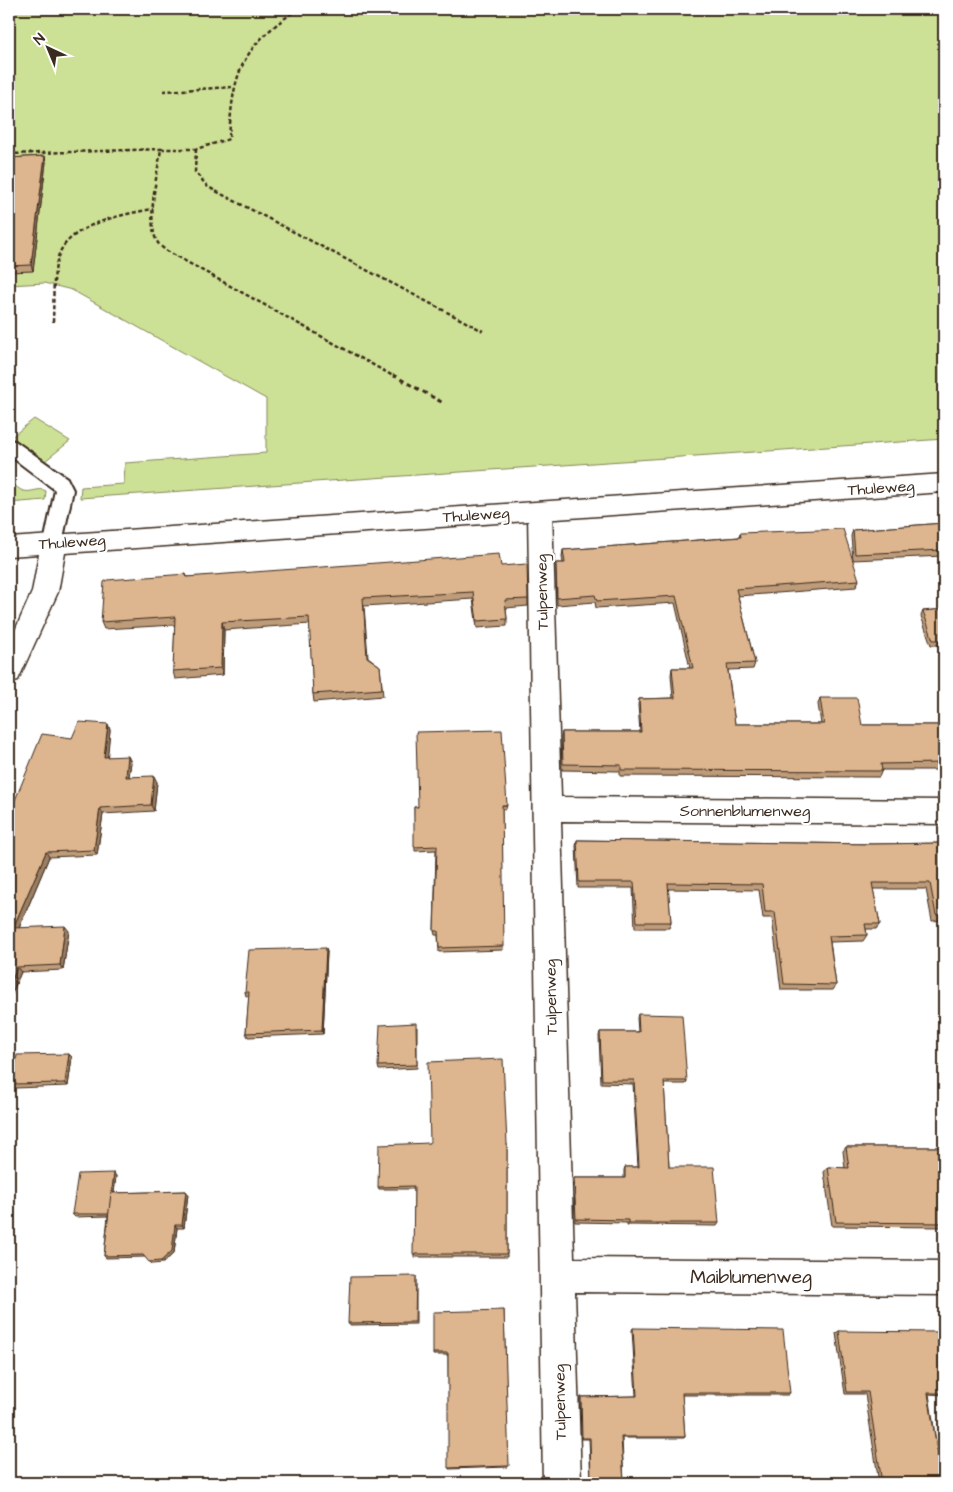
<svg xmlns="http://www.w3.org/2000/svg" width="953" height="1492" viewBox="0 0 953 1492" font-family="'Architects Daughter',sans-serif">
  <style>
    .green { fill: #cde196; stroke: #84865a }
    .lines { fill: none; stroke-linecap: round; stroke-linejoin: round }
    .service-casing { stroke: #3b2a1e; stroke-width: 4 }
    .minor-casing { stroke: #3b2a1e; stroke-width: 3 }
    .tertiary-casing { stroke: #3b2a1e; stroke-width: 3 }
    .path-far1 { stroke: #3b2a1e; stroke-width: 2.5; stroke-dasharray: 4 2.5; stroke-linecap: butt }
    .path { stroke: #3b2a1e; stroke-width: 3; stroke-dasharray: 4.5 4; stroke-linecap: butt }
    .service { fill: #fff; fill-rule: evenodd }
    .minor { fill: #fff; fill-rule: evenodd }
    .tertiary { fill: #fff; fill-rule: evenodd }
    .wall { fill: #be9c7a; stroke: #3b2a1e }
    .shaded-wall { fill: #9b7f63; stroke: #3b2a1e }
    .building { fill: #ddb58e; stroke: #3b2a1e }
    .labels { text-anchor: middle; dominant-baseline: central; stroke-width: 4.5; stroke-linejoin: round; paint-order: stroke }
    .street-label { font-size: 16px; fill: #3b2a1e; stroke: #fff }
    .near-street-label { font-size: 19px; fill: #3b2a1e; stroke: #fff }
  </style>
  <rect width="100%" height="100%" fill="#fff"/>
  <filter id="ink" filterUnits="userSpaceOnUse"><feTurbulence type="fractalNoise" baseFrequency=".02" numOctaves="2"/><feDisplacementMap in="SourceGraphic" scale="10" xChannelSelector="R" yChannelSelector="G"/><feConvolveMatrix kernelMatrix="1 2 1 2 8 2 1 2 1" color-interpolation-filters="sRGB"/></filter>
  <g filter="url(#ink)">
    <g class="green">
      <path d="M9 9H944V439L80 498 81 487 124 484 125 463 266 453V399L72 290 44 283 9 285Z"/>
      <path d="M34 419 70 441 45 461 9 439Z"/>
      <path d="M9 484C16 484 18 490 24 491 32 493 39 487 46 491L45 500 9 503Z"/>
    </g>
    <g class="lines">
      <defs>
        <path id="service" d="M9 440 15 441 67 478 73 490 61 548 54 550 47 548 44 543 55 490 9 455Z"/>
        <path id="minor" d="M540 502 549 505 552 511 561 797 944 800V824L561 821 574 1258 944 1261V1295L575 1292 581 1483H543L528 511 531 505Z"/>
        <path id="tertiary" d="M944 474V492L65 553 58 592 18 680 9 683V644L32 592 39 554 9 556V538Z"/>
      </defs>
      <use href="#service" class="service-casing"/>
      <use href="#minor" class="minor-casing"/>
      <use href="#tertiary" class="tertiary-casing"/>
      <g class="path-far1">
        <path d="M298 9C240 48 233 72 229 139L196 149H161C158 171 145 224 158 243 160 246 164 249 167 251L395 377"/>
        <path d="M163 91 234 87"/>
        <path d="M196 149 195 172 208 187 483 331"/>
        <path d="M9 154 161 149"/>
        <path d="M53 322C54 301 52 277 58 257 68 224 124 214 153 209"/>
      </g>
      <path class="path" d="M393 375 445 404"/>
      <use href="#service" class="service"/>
      <use href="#minor" class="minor"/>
      <use href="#tertiary" class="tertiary"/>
    </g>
    <g class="wall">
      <path d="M45 156 46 162 33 271 9 272V158Z"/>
      <path d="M944 523V556L853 560 851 536 853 530Z"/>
      <path d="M740 533 859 580 856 587 738 596 755 663 753 669 728 670 735 724H821L818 704 820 698 862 725H944V770H882L879 777 620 776V771L562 770 561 739 562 732H640L638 705 639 699 673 698 671 675 672 668H690L675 603 596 608 595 602 557 605 556 570V563H563L562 557 563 550 739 537Z"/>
      <path d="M501 566 528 599V606L506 608 507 619V626L477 628 473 599 364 606 368 657 380 666 383 696 314 702 313 694 310 624 224 630 223 675 175 679 173 671 175 625 104 629 101 622 186 574 187 577Z"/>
      <path d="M944 609V645H931L921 616 923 611Z"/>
      <path d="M108 724 110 730 107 757 131 762 129 777 157 782 154 811 103 814 97 855 49 857 19 928 69 931 63 970 21 972 9 1001V815L72 738Z"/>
      <path d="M507 805 506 809H502L503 950 439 952 438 935H435L434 931 436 850 415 851 414 807Z"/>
      <path d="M577 840 872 844 944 843V920L932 921 926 889H873L880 924 876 929H866L867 935 863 941 830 942 836 985 833 990H781L772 918H763L759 890 668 889 671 922 669 928H635L633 888H578L576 846Z"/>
      <path d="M326 948 327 952 323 1034 248 1037 246 1033 249 996H246L245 992Z"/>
      <path d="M638 1014 687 1081 686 1084H664L669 1167 719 1223 717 1226 627 1225V1223L575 1222 574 1181V1178H624V1170L625 1167H638L633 1084 601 1083 599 1036 600 1032H638L637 1018Z"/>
      <path d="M417 1027V1068L379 1070 378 1066Z"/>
      <path d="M69 1054 72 1057 68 1086 15 1088 12 1084Z"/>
      <path d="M507 1144V1257H414V1189H379L378 1187Z"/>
      <path d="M846 1147H944V1227L832 1226 824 1172 828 1167 845 1168 843 1151Z"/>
      <path d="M116 1176 114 1193 186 1191 188 1194 184 1228H177L174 1253 163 1263 152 1264 145 1257 106 1258 104 1256 108 1216 75 1217 72 1214Z"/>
      <path d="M416 1276V1324L349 1325 348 1323Z"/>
      <path d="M504 1310 508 1467 449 1469 448 1355H433V1353Z"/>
      <path d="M633 1328 790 1393 788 1395H682L685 1437 684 1438H622L624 1483H591L589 1439H581L580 1399 581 1397 636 1396 632 1330Z"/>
      <path d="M839 1331 944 1361V1395L929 1394 942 1482 939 1483H879L865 1394H845L836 1333Z"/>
    </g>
    <g class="shaded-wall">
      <path d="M45 156 46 162 33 271 31 265Z"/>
      <path d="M222 622 224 630 223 675 221 668Z"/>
      <path d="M108 724 110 730 107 763 104 757Z"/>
      <path d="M128 756 131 762 128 783 126 777Z"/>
      <path d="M154 776 157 782 154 811 151 805Z"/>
      <path d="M100 808 103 814 97 855 94 850Z"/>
      <path d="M46 852 49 857 17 933 13 928Z"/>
      <path d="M65 926 69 931 63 970 60 965Z"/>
      <path d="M326 948 327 952 323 1034 322 1030Z"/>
      <path d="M17 967 21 972 9 1001V988Z"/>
      <path d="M69 1054 72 1057 68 1086 65 1083Z"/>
      <path d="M114 1173 116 1176 111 1216 109 1214Z"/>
      <path d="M186 1191 188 1194 184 1228 182 1225Z"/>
      <path d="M175 1225 177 1228 174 1253 163 1263 161 1261Z"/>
    </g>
    <g class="building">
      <path d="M45 156 31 265 9 266V158Z"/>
      <path d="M944 523V550L855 554 853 530Z"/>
      <path d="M843 529 859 580 736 589 755 663 727 664 735 724H824L820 698H857L862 725H944V763L881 764 882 771 621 770V765L563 764 562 732H641L639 699 675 698 672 668H693L676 596 597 601 595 595 557 598 556 563H565L563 550 741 537 740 533Z"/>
      <path d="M499 554 501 566 527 564 528 599 505 600 507 619 477 621 473 592 363 598 367 657 380 666 382 689 313 694 309 617 222 622 221 668 173 671 175 617 101 622 104 582 107 580 186 574V577Z"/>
      <path d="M944 609V640H933L923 611Z"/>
      <path d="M79 722 108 724 104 757 128 756 126 777 154 776 151 805 100 808 94 850 46 852 13 928 65 926 60 965 17 967 9 988V815L42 734 72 738Z"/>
      <path d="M502 730 507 805H502L504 946 439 948 438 931H434L437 846 414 847V807H418L416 732Z"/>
      <path d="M577 840 872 844 944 843V914L936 915 930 883H872L880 924H865L867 935 829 936 836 985 784 984 775 912H765L762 884 668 883 671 922H637L634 882H579Z"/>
      <path d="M326 948 322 1030 246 1033 249 992H245L249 950Z"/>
      <path d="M638 1014 682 1015 687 1081H664L669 1167H714L719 1223H628V1220L576 1219 574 1178H625V1167H639L634 1080H602L600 1032H639Z"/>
      <path d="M416 1023 417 1065 378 1066 380 1025Z"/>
      <path d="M69 1054 65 1083 12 1084 17 1055Z"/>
      <path d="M503 1059 507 1144V1254H413L414 1186 378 1187 379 1145 430 1143 428 1062Z"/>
      <path d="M846 1147H944V1223L836 1222 828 1167 849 1168Z"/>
      <path d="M114 1173 109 1214H72L78 1174Z"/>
      <path d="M186 1191 182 1225H175L172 1251 161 1261 149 1262 143 1255 104 1256 111 1193Z"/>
      <path d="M416 1276 415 1322 348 1323 350 1277Z"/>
      <path d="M504 1310 509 1466 448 1468V1353H433V1312Z"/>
      <path d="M633 1328 783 1330 790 1393H682L685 1437H621L624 1483H591L590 1438H582L581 1397 637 1396Z"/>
      <path d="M839 1331 939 1332 944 1361V1393H928L942 1482 882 1483 868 1392H847Z"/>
      <path d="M382 1478V1483H336V1479Z"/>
    </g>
  </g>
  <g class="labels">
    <g class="street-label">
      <text transform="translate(881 488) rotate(-4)">Thuleweg</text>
      <text transform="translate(476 515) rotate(-4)">Thuleweg</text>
      <text transform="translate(72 542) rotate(-4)">Thuleweg</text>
      <text transform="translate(542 592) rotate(-91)">Tulpenweg</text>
      <text x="745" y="811">Sonnenblumenweg</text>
      <text transform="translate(551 997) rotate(-91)">Tulpenweg</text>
      <text transform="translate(560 1402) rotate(-91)">Tulpenweg</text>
    </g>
    <g class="near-street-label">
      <text x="751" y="1277">Maiblumenweg</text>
    </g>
  </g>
  <rect width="953" height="1492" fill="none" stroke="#fff" stroke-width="30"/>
  <rect x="15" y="15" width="923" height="1462" fill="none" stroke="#3b2a1e" stroke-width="2" filter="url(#ink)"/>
  <g transform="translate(48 48) rotate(316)" stroke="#ffffff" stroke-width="4" paint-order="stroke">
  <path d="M0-4L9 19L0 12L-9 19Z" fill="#3b2a1e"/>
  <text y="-8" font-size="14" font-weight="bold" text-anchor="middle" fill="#3b2a1e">N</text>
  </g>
</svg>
